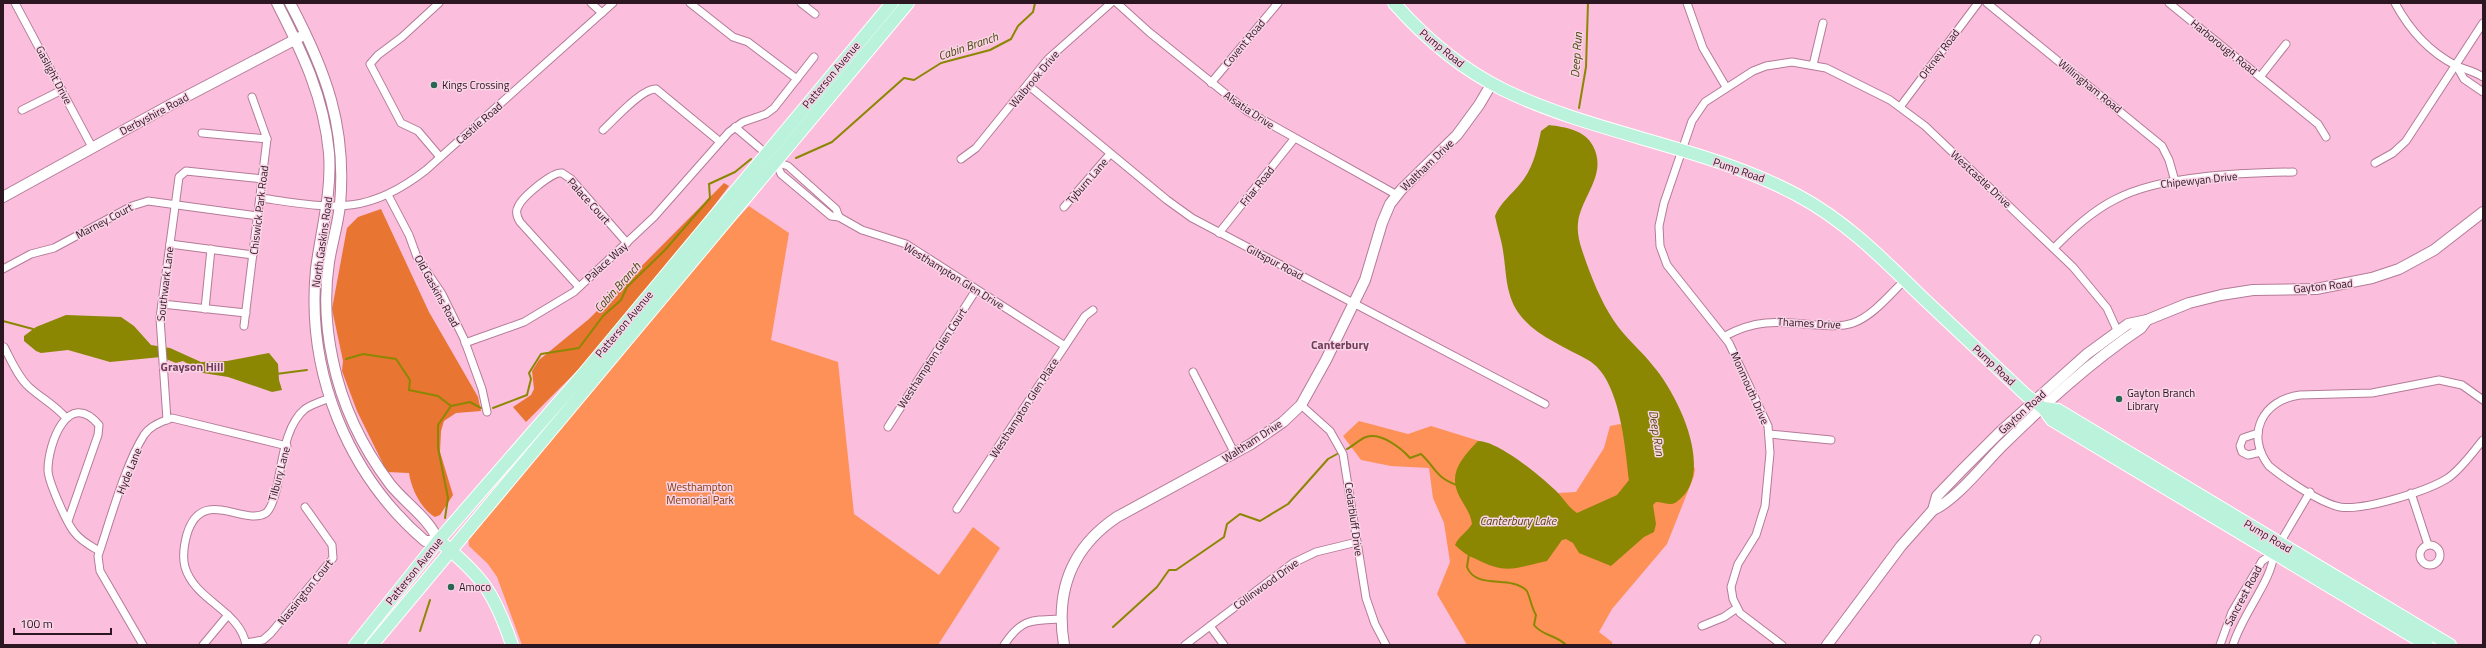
<svg xmlns="http://www.w3.org/2000/svg" width="2486" height="648" viewBox="0 0 2486 648" font-family="'Titillium Web',sans-serif">
  <style>
    .green { fill: #fd9158 }
    .forest { fill: #e87532 }
    .water { fill: #8b8702 }
    .lines { fill: none; stroke-linecap: round; stroke-linejoin: round }
    .stream { stroke: #8b8702; stroke-width: 2 }
    .street-casing { stroke: #b47b98; stroke-width: 9 }
    .secondary-casing { stroke: #b47b98; stroke-width: 12 }
    .primary-casing { stroke: #fff; stroke-width: 14 }
    .street { stroke: #fff; stroke-width: 7 }
    .secondary { stroke: #fff; stroke-width: 10 }
    .primary { stroke: #baf2dc; stroke-width: 12 }
    .poi-dot { fill: #296651; stroke: #f9d3e6; stroke-width: 1.5 }
    .labels { text-anchor: middle; dominant-baseline: central; stroke-width: 3; stroke-linejoin: round; paint-order: stroke }
    .street-label { font-size: 11px; fill: #2b1621; stroke: #f9d3e6 }
    .poi-label { font-size: 11px; fill: #2b1621; stroke: #f9d3e6; text-anchor: start }
    .park-label { font-size: 11px; fill: #823907; stroke: #f9d3e6 }
    .water-label { font-size: 12px; font-style: italic; fill: #4c4a0f; stroke: #f9d3e6 }
    .neighbourhood-label { font-size: 12px; font-weight: bold; fill: #723f5a; stroke: #f9d3e6 }
  </style>
  <rect width="100%" height="100%" fill="#fbbedd"/>
  <g class="green">
    <path d="M749 206 789 233 771 340 838 362 854 514 939 575 973 527 1000 548 938 645H522L497 577 488 564 469 546 468 537 688 271Z"/>
    <path d="M1359 421 1408 434 1431 426 1489 444 1512 456 1558 493 1576 492 1604 448 1610 426 1620 424 1695 468 1694 476 1667 544 1612 609 1599 632 1612 642V645H1467L1437 594 1450 562 1444 523 1433 498 1429 468 1391 466 1361 460 1343 436Z"/>
  </g>
  <g class="forest">
    <path d="M724 183 729 186 677 254 589 359 526 422 513 407 531 395 534 389 532 371 539 360 589 319Z"/>
    <path d="M381 209 429 312 478 397 481 411 456 413 444 421 441 431 440 452 453 495 440 515 435 517C421 509 411 488 409 473L387 472 357 411 342 371 343 361 332 309 347 228 358 217Z"/>
  </g>
  <g class="water">
    <path d="M1549 125C1565 127 1585 130 1593 146 1608 175 1581 196 1578 223 1577 232 1579 241 1582 250 1590 274 1600 300 1614 321 1626 339 1642 351 1654 367 1677 394 1710 462 1685 494 1681 498 1676 504 1671 504 1666 504 1661 502 1656 502L1653 505 1656 524 1654 532 1644 537 1611 566 1579 553 1573 543 1566 539 1562 540 1547 561C1514 568 1507 575 1476 559 1468 556 1461 551 1455 545 1459 536 1467 532 1472 524 1471 515 1466 508 1462 501 1446 475 1460 460 1478 441 1499 441 1543 478 1558 493 1565 500 1568 507 1577 513L1617 495 1629 480C1625 446 1620 378 1588 360 1565 347 1536 336 1520 315 1504 294 1507 270 1502 245 1500 236 1497 226 1495 216 1500 203 1512 194 1520 184 1533 169 1537 150 1541 131Z"/>
    <path d="M66 315 121 317 134 326 151 345 170 348 201 362 227 361 269 353 278 364 279 380 282 390 272 392 228 377 203 373 183 361 176 363 161 357 110 362 68 350 41 353 36 351 24 341V336L36 327Z"/>
  </g>
  <g class="lines">
    <g class="stream">
      <path d="M1579 108 1586 67 1588 3"/>
      <path d="M796 158 832 142 904 78 914 80 941 63 990 50 1011 39 1018 26 1033 12 1035 3"/>
      <path d="M3 321 33 329"/>
      <path d="M346 359 363 354 396 359 410 380 409 390 438 396 451 406"/>
      <path d="M276 374 307 370"/>
      <path d="M493 408 527 395 531 379 529 373 541 354 579 348 603 316 621 300 627 287 665 250 710 198 709 184 735 172 751 159"/>
      <path d="M1347 449C1353 446 1360 439 1366 437 1381 432 1401 448 1410 458L1421 454C1436 468 1436 478 1457 485"/>
      <path d="M445 518 448 498 438 448V425L451 406 470 402 481 408"/>
      <path d="M1469 554 1467 567C1476 590 1510 575 1526 590 1529 592 1531 607 1536 615L1534 625C1542 636 1557 635 1566 645"/>
      <path d="M1113 627 1157 587 1169 570H1176L1224 537 1227 524 1240 514 1260 521 1288 504 1328 459 1337 454"/>
      <path d="M420 631 430 600"/>
    </g>
    <defs>
      <g id="street">
        <path d="M15 3 92 147"/>
        <path d="M439 3 402 37 378 55 370 64 401 123 418 131 440 157"/>
        <path d="M591 3 602 13"/>
        <path d="M690 3 733 37 748 42 797 79"/>
        <path d="M801 3 815 14"/>
        <path d="M1117 3 1149 32 1247 111 1397 195"/>
        <path d="M1687 3 1703 48 1726 87"/>
        <path d="M1987 3 2162 146 2169 160 2175 181"/>
        <path d="M2169 3 2318 124 2326 137"/>
        <path d="M2395 3C2409 29 2428 51 2455 65 2465 70 2472 70 2483 77"/>
        <path d="M1813 65 1823 23"/>
        <path d="M2456 65 2464 79 2483 92"/>
        <path d="M2260 77 2286 44"/>
        <path d="M1211 83 1278 3"/>
        <path d="M1028 85 1167 200 1192 218 1545 404"/>
        <path d="M1900 107 1978 3"/>
        <path d="M22 110 62 90"/>
        <path d="M735 127 776 162 788 166 836 209 839 217"/>
        <path d="M603 130C614 120 642 88 656 89L719 141"/>
        <path d="M202 133 267 139"/>
        <path d="M961 159 976 148 1048 59 1111 3"/>
        <path d="M776 162 781 174 831 216 839 217 862 230 906 244 1065 346"/>
        <path d="M2375 163 2393 153 2406 141 2483 23"/>
        <path d="M388 195 409 235 417 257 442 294 464 339 482 389 487 412"/>
        <path d="M261 198C331 208 366 217 426 170L613 3"/>
        <path d="M1064 207 1110 154"/>
        <path d="M1219 233 1294 139"/>
        <path d="M170 244 253 255"/>
        <path d="M2054 248C2073 229 2092 211 2116 199 2162 175 2241 173 2293 172"/>
        <path d="M3 269 31 254 54 248 132 206 148 201 258 216"/>
        <path d="M579 287 520 222C517 217 515 212 518 207 522 197 553 171 562 173L571 179 627 243"/>
        <path d="M162 304 246 313"/>
        <path d="M205 309 211 249"/>
        <path d="M244 326 267 139 252 97"/>
        <path d="M1725 336C1758 318 1780 322 1817 325 1828 326 1842 327 1853 323 1873 316 1890 294 1905 280"/>
        <path d="M465 343 524 322 574 292 654 217 729 132 743 122 766 114 774 108 814 57"/>
        <path d="M4 347C11 360 18 377 29 387 41 398 55 405 66 418"/>
        <path d="M1193 372 1235 454"/>
        <path d="M2483 400 2462 385 2439 380 2372 393 2300 395C2262 400 2245 435 2269 466 2285 479 2320 503 2340 507 2363 511 2428 491 2448 478 2462 468 2472 453 2483 440"/>
        <path d="M1301 405 1330 431 1343 454 1366 598 1375 624 1386 645"/>
        <path d="M167 420 160 318 179 177 186 171 263 179"/>
        <path d="M888 427 976 290"/>
        <path d="M2258 433 2243 438 2240 446 2242 452 2248 455 2261 452"/>
        <path d="M1769 434 1831 440"/>
        <path d="M2411 493 2428 545"/>
        <path d="M957 509 1065 346 1085 316 1093 310"/>
        <path d="M68 521 98 435 99 425C68 388 48 444 48 470 48 481 67 524 75 533 81 541 91 546 99 551"/>
        <circle cx="2430" cy="555" r="10"/>
        <path d="M1210 626 1224 645"/>
        <path d="M1702 626 1724 617 1737 608"/>
        <path d="M246 643 263 640 271 633 333 558 332 545 305 507"/>
        <path d="M143 645 100 571 98 556C110 521 125 465 144 435 150 426 162 421 172 418L287 446"/>
        <path d="M203 645 228 615"/>
        <path d="M246 645C240 610 195 601 185 567 182 556 184 545 187 534 202 485 244 527 266 513 272 508 274 498 276 491 282 466 284 426 305 409 312 404 322 401 330 398"/>
        <path d="M1004 645C1021 619 1031 620 1060 619"/>
        <path d="M1185 645 1293 563 1316 552 1357 542"/>
        <path d="M1782 645 1740 613 1733 599 1731 587 1738 564 1756 535 1765 506 1770 453 1768 426 1729 343 1667 265 1660 246 1659 226 1664 203 1692 121 1705 102 1753 71 1766 66 1792 62 1826 68 1890 100 1925 126 2073 267 2107 308 2117 330"/>
        <path d="M2034 645 2037 639"/>
        <path d="M2220 645 2232 612 2255 573 2262 561 2274 553 2310 492"/>
        <path d="M2233 645C2242 614 2272 581 2274 553"/>
      </g>
      <g id="secondary">
        <path d="M277 3C302 52 324 97 329 153 332 193 321 230 316 269 306 372 347 474 425 541H438C431 520 404 502 390 484 363 448 342 405 333 361 326 329 324 295 329 262 332 243 338 224 340 205 347 127 326 71 290 3"/>
        <path d="M3 197 170 105 300 37"/>
        <path d="M1933 510C1956 500 1983 465 2002 446 2045 404 2090 362 2141 328L2147 320"/>
        <path d="M1064 645C1055 591 1071 548 1117 517L1251 444 1283 422 1301 405 1326 360 1365 280 1382 223 1390 204 1401 190 1457 135 1479 105 1492 83"/>
        <path d="M1827 645 1901 546 1933 510 1937 496 1962 470 2000 432 2087 354 2128 324 2147 320 2189 303 2221 295 2253 290 2316 289 2372 278 2399 269 2434 250 2483 212"/>
      </g>
      <g id="primary">
        <path d="M1394 3C1425 38 1461 69 1504 90 1597 135 1705 146 1797 195 1846 221 1884 260 1923 298 1957 330 1991 362 2026 395L2043 408 2052 420 2427 645"/>
        <path d="M2043 408 2058 410 2450 645"/>
        <path d="M444 545C484 578 495 595 512 645"/>
        <path d="M355 645 438 541 585 372 892 3"/>
        <path d="M372 645 908 3"/>
      </g>
    </defs>
    <use href="#street" class="street-casing"/>
    <use href="#secondary" class="secondary-casing"/>
    <use href="#primary" class="primary-casing"/>
    <use href="#street" class="street"/>
    <use href="#secondary" class="secondary"/>
    <use href="#primary" class="primary"/>
  </g>
  <g class="poi-dot">
    <circle cx="434" cy="85" r="4"/>
    <circle cx="2119" cy="399" r="4"/>
    <circle cx="451" cy="587" r="4"/>
  </g>
  <g class="labels">
    <g class="street-label">
      <text transform="translate(1244 43) rotate(-50)">Covent Road</text>
      <text transform="translate(2224 47) rotate(39)">Harborough Road</text>
      <text transform="translate(1442 48) rotate(39)">Pump Road</text>
      <text transform="translate(1939 54) rotate(-53)">Orkney Road</text>
      <text transform="translate(54 75) rotate(62)">Gaslight Drive</text>
      <text transform="translate(831 75) rotate(-50)">Patterson Avenue</text>
      <text transform="translate(1034 79) rotate(-50)">Walbrook Drive</text>
      <text transform="translate(2090 86) rotate(39)">Willingham Road</text>
      <text transform="translate(1249 110) rotate(34)">Alsatia Drive</text>
      <text transform="translate(154 114) rotate(-28)">Derbyshire Road</text>
      <text transform="translate(479 123) rotate(-41)">Castile Road</text>
      <text transform="translate(1427 165) rotate(-44)">Waltham Drive</text>
      <text transform="translate(1739 170) rotate(19)">Pump Road</text>
      <text transform="translate(1981 179) rotate(43)">Westcastle Drive</text>
      <text transform="translate(2199 180) rotate(-6)">Chipewyan Drive</text>
      <text transform="translate(1087 181) rotate(-49)">Tyburn Lane</text>
      <text transform="translate(1257 186) rotate(-51)">Friar Road</text>
      <text transform="translate(589 201) rotate(48)">Palace Court</text>
      <text transform="translate(259 210) rotate(-83)">Chiswick Park Road</text>
      <text transform="translate(104 221) rotate(-28)">Marney Court</text>
      <text transform="translate(322 242) rotate(-82)">North Gaskins Road</text>
      <text transform="translate(606 262) rotate(-42)">Palace Way</text>
      <text transform="translate(1275 262) rotate(28)">Giltspur Road</text>
      <text transform="translate(954 276) rotate(32)">Westhampton Glen Drive</text>
      <text transform="translate(165 284) rotate(-83)">Southwark Lane</text>
      <text transform="translate(2323 286) rotate(-6)">Gayton Road</text>
      <text transform="translate(437 291) rotate(61)">Old Gaskins Road</text>
      <text transform="translate(1809 323) rotate(3)">Thames Drive</text>
      <text transform="translate(624 324) rotate(-50)">Patterson Avenue</text>
      <text transform="translate(932 358) rotate(-57)">Westhampton Glen Court</text>
      <text transform="translate(1994 365) rotate(43)">Pump Road</text>
      <text transform="translate(1750 388) rotate(66)">Monmouth Drive</text>
      <text transform="translate(1024 408) rotate(-57)">Westhampton Glen Place</text>
      <text transform="translate(2022 412) rotate(-42)">Gayton Road</text>
      <text transform="translate(1252 441) rotate(-33)">Waltham Drive</text>
      <text transform="translate(129 471) rotate(-68)">Hyde Lane</text>
      <text transform="translate(279 474) rotate(-75)">Tilbury Lane</text>
      <text transform="translate(1354 519) rotate(82)">Cedarbluff Drive</text>
      <text transform="translate(2268 536) rotate(31)">Pump Road</text>
      <text transform="translate(414 571) rotate(-51)">Patterson Avenue</text>
      <text transform="translate(1266 584) rotate(-36)">Collinwood Drive</text>
      <text transform="translate(305 592) rotate(-51)">Nassington Court</text>
      <text transform="translate(2243 596) rotate(-62)">Sancrest Road</text>
    </g>
    <g class="poi-label">
      <text x="442" y="85">Kings Crossing</text>
      <text x="2127" y="393">Gayton Branch<tspan x="2127" dy="13">Library</tspan></text>
      <text x="459" y="587">Amoco</text>
    </g>
    <g class="park-label">
      <text x="700" y="487">Westhampton<tspan x="700" dy="13">Memorial Park</tspan></text>
    </g>
    <g class="water-label">
      <text transform="translate(968 46) rotate(-19)">Cabin Branch</text>
      <text transform="translate(1576 55) rotate(-86)">Deep Run</text>
      <text transform="translate(617 287) rotate(-48)">Cabin Branch</text>
      <text transform="translate(1657 433) rotate(81)">Deep Run</text>
      <text x="1518" y="520">Canterbury Lake</text>
    </g>
    <g class="neighbourhood-label">
      <text x="1340" y="344">Canterbury</text>
      <text x="192" y="366">Grayson Hill</text>
    </g>
  </g>
  <rect width="2486" height="648" fill="none" stroke="#2b1621" stroke-width="8"/>
  <path d="M14 628v6h97v-6" fill="none" stroke="#2b1621" stroke-width="2"/>
  <text x="20" y="628" font-size="12" fill="#2b1621" stroke="#f9d3e6" stroke-width="3" paint-order="stroke">100 m</text>
</svg>
